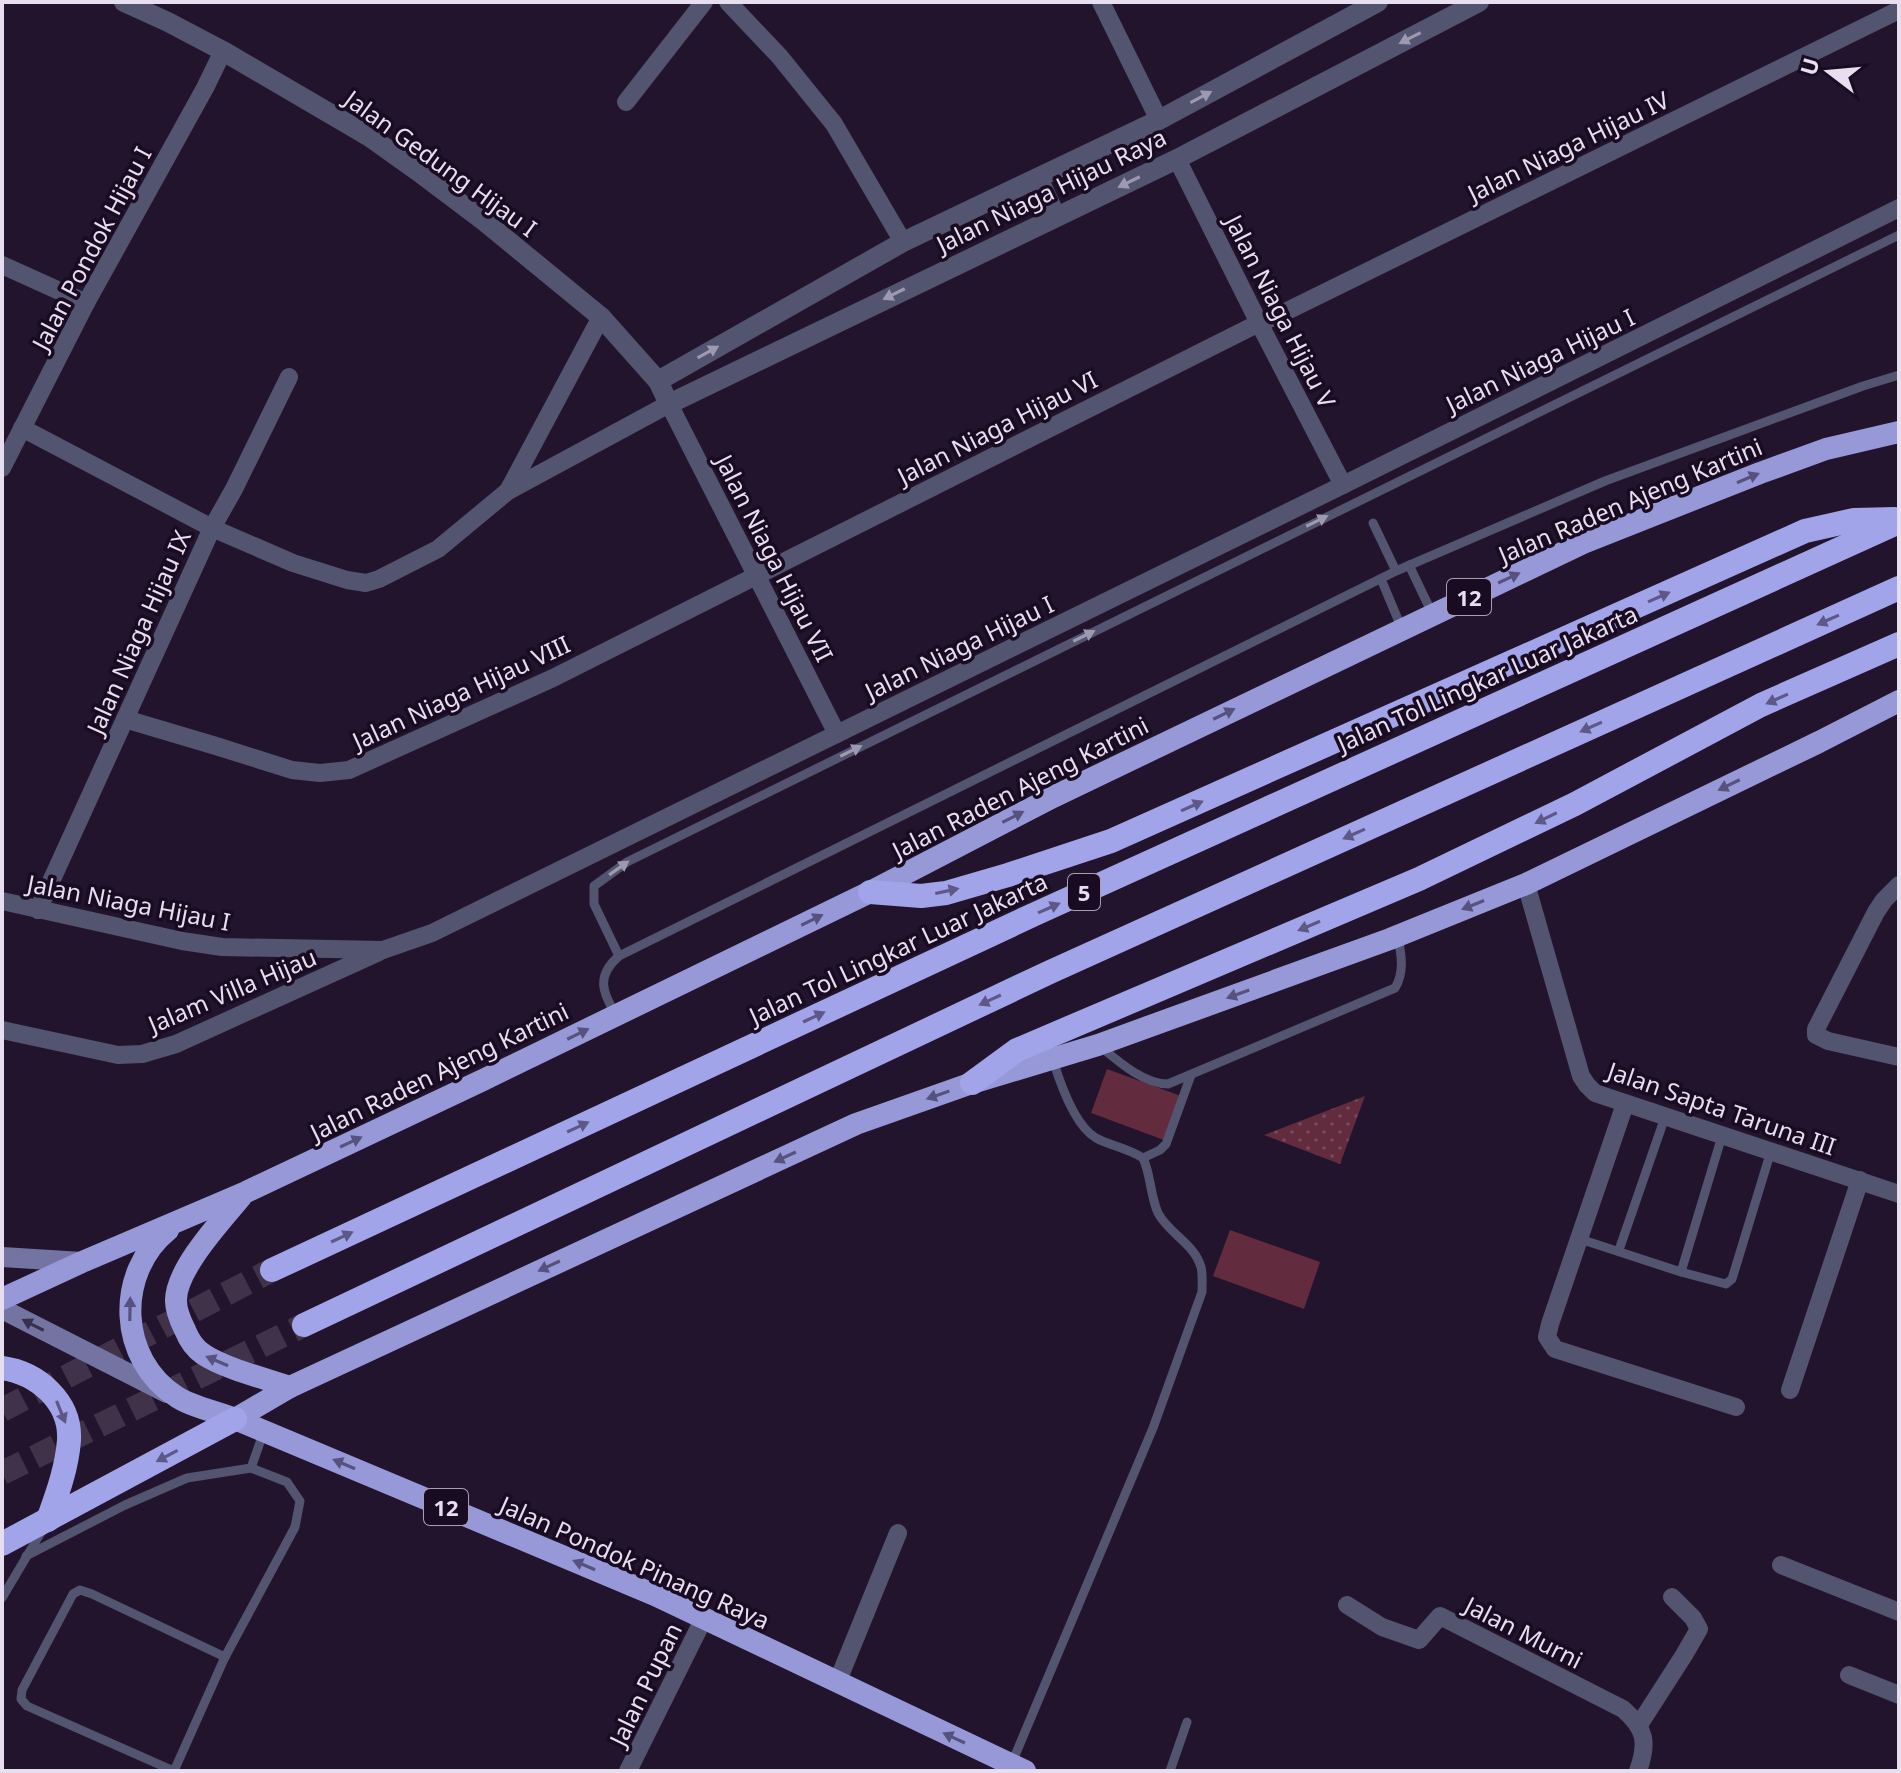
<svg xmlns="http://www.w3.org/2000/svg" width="1901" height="1773" viewBox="0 0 1901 1773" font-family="'Noto Sans',sans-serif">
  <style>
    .green { fill: #632b3e }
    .park { fill: url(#park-dots) }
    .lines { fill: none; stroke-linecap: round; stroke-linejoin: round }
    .motorway-tunnel { stroke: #403249; stroke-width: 24; stroke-dasharray: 24 12; stroke-linecap: butt }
    .service { stroke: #535470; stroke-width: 9 }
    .minor { stroke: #535470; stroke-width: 18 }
    .tertiary { stroke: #535470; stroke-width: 20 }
    .secondary { stroke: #7374a1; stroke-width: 20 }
    .trunk { stroke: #9698d8; stroke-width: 22 }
    .motorway { stroke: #a2a4ea; stroke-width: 24 }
    .oneway { fill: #9d99b0 }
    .oneway2 { fill: #57527d }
    .oneway3 { fill: #5d5886 }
    .oneway4 { fill: #38304e }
    .labels { text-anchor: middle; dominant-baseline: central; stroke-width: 7; stroke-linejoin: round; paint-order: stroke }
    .shield { fill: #180b22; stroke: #a99fb2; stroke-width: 2 }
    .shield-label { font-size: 22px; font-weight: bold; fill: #e7deef }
    .street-label { font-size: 24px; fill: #e7deef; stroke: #180b22 }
  </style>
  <defs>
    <pattern id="park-dots" width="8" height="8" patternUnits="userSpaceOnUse" patternTransform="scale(2)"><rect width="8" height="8" fill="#632b3e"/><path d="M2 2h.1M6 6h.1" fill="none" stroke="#79495a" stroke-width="1.8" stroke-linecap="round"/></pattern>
  </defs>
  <rect width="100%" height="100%" fill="#22142c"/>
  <g class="green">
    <path d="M1107 1069 1181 1096 1164 1140 1091 1113Z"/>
    <path d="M1230 1230 1320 1262 1304 1309 1213 1276Z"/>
  </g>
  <path class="park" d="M1365 1096 1340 1164 1264 1135Z"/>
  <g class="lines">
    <g class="motorway-tunnel">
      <path d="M2 1410 272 1270"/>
      <path d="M2 1473 304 1325"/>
    </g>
    <g class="service">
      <path d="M1373 523 1396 571"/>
      <path d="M1409 565 1432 613"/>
      <path d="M1381 579 1402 629"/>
      <path d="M619 956 594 904V886L627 862 1899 235"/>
      <path d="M616 1015C602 992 596 976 619 956L1396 571 1605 481 1863 386 1899 375"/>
      <path d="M1101 1047C1119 1062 1144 1084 1168 1084L1395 988C1405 972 1401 954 1398 936"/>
      <path d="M1143 1158 1160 1150 1166 1144 1191 1075"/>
      <path d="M1580 1239 1681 1272 1726 1284 1732 1279 1771 1151"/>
      <path d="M1619 1250 1665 1117"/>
      <path d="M1681 1272 1722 1136"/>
      <path d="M26 1556 125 1505 187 1478 251 1468 264 1431"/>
      <path d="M2 1598 43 1529"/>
      <path d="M1011 1765 1153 1428 1202 1292C1202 1284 1203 1275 1201 1267 1194 1243 1169 1234 1158 1213 1150 1195 1151 1175 1143 1158 1128 1148 1111 1146 1096 1138 1074 1125 1060 1083 1053 1060"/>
      <path d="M174 1771 27 1706 21 1699 22 1690 73 1594 80 1590 92 1594 225 1657"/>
      <path d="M174 1771 225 1657 295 1527 300 1501 287 1482 251 1468"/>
      <path d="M1170 1771 1187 1722"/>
    </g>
    <g class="minor">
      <path d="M728 2 780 57 834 124 903 242"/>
      <path d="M1101 2 1159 120"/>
      <path d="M626 102 704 2"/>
      <path d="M1177 159 1259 323 1343 485"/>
      <path d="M2 265 86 303"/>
      <path d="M22 428 212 528 293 563 347 580 366 583 379 579 438 549 508 491 669 404 837 734"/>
      <path d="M2 468 86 303 205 88 223 51"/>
      <path d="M508 491 601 317"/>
      <path d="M125 719 216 746 292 770 320 773 349 770 553 678 1259 323 1283 313 1899 10"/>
      <path d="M1526 884 1581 1076 1587 1085 1595 1093 1899 1194"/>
      <path d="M1899 885 1884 900 1876 912 1816 1029V1035L1828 1041 1899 1057"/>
      <path d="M2 901 182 941 222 947 383 950 432 933 1343 485 1899 208"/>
      <path d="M38 910 212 528 234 489 289 377"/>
      <path d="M2 1030 118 1055 142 1054 176 1044 379 952"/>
      <path d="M1625 1104 1550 1324 1547 1337 1555 1349 1736 1407"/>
      <path d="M1790 1390 1860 1180"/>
      <path d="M1781 1565 1899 1612"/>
      <path d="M1347 1605 1382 1627 1419 1640 1440 1616 1623 1709C1646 1729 1648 1743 1638 1771"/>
      <path d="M1849 1675 1899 1695"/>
      <path d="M837 1683 898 1533"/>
      <path d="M1639 1725 1684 1655 1699 1629 1693 1618 1672 1597"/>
      <path d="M628 1771 704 1618"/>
    </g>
    <g class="tertiary">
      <path d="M124 2 168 22 223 51 370 137 419 172 484 221 601 317 658 381 669 404 1177 159 1479 2"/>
      <path d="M1038 178 1056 217"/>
      <path d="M658 381 903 242 1159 120 1378 2"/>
    </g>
    <g class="secondary">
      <path d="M2 1257 82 1262"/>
      <path d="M2 1309 167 1393"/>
    </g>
    <g class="trunk">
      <path d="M241 1197C222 1220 175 1270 176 1301 176 1310 181 1322 185 1330 189 1340 194 1348 203 1354 223 1368 267 1379 290 1387"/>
      <path d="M168 1230C115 1273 118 1360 177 1397 192 1407 218 1412 235 1419L655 1595 1025 1771"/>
      <path d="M2 1299 82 1262 246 1192 483 1080 870 892 1053 797 1583 543 1760 473 1826 449 1899 432"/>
      <path d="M235 1419 290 1387 856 1124 972 1083 1098 1045 1390 939 1526 884 1819 742 1899 701"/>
    </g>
    <g class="motorway">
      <path d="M870 892 921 896 946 893 1008 875 1111 841 1805 531 1854 520 1895 519"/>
      <path d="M972 1083 1017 1050 1419 879 1575 804 1761 705 1899 644"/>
      <path d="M272 1270 1035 914 1899 522"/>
      <path d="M304 1325 1050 972 1899 588"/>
      <path d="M2 1368C38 1373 71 1402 69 1440 67 1468 57 1495 48 1520"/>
      <path d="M2 1544 235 1419"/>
    </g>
  </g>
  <defs><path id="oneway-solid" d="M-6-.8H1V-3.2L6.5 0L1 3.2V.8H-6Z" transform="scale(2)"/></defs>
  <g class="oneway">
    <use href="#oneway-solid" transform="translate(1410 38) rotate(153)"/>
    <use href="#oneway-solid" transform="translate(1201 97) rotate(-28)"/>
    <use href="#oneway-solid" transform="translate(1129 182) rotate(154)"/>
    <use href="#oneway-solid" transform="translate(894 294) rotate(154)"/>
    <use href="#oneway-solid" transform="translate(708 352) rotate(-29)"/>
    <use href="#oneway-solid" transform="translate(1317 521) rotate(-26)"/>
    <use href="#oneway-solid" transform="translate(1084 636) rotate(-26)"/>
    <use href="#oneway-solid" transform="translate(851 751) rotate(-26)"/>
    <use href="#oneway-solid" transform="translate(619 868) rotate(-35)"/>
  </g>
  <g class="oneway2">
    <use href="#oneway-solid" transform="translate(1748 478) rotate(-23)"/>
    <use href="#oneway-solid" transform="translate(1509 578) rotate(-25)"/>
    <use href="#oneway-solid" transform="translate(1224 714) rotate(-26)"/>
    <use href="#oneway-solid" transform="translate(1729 785) rotate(154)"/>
    <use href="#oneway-solid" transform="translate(1013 817) rotate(-27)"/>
    <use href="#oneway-solid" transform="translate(1473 905) rotate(158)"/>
    <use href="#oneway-solid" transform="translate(812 920) rotate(-26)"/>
    <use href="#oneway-solid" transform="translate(1238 994) rotate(160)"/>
    <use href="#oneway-solid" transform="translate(578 1034) rotate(-26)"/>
    <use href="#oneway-solid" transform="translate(938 1095) rotate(161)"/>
    <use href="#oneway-solid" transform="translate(351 1142) rotate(-25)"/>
    <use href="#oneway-solid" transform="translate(785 1157) rotate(155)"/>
    <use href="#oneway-solid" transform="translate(549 1266) rotate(155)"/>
    <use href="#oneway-solid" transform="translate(130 1309) rotate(-89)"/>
    <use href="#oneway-solid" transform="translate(217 1361) rotate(-157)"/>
    <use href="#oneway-solid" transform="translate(344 1464) rotate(-157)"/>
    <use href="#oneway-solid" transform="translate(584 1565) rotate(-157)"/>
    <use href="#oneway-solid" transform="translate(954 1738) rotate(-155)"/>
  </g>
  <g class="oneway3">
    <use href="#oneway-solid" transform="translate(1659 597) rotate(-24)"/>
    <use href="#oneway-solid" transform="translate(1828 620) rotate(156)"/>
    <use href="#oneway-solid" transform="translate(1777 699) rotate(156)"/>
    <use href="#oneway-solid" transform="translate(1591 727) rotate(156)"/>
    <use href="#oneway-solid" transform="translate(1192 806) rotate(-24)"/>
    <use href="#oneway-solid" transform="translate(1546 818) rotate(154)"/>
    <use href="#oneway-solid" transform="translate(1354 834) rotate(156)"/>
    <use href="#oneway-solid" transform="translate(947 891) rotate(-12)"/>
    <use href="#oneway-solid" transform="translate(1049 908) rotate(-24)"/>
    <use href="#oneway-solid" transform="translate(1309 926) rotate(157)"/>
    <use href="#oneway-solid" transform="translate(990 1000) rotate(155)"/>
    <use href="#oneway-solid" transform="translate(814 1017) rotate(-25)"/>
    <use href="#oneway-solid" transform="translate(578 1127) rotate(-25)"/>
    <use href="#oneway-solid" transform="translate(342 1237) rotate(-25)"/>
    <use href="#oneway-solid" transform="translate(61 1412) rotate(68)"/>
    <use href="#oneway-solid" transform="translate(167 1456) rotate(152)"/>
  </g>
  <use class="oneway4" href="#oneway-solid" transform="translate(33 1325) rotate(-153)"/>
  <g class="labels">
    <g class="shield">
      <rect x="1447" y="579" width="44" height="36" rx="6"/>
      <rect x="1068" y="874" width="32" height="36" rx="6"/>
      <rect x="424" y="1489" width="44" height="36" rx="6"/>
    </g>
    <g class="shield-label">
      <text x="1469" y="597">12</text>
      <text x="1084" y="892">5</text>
      <text x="446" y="1507">12</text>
    </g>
    <g class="street-label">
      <text transform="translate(1568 146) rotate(-26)">Jalan Niaga Hijau IV</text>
      <text transform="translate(441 163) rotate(36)">Jalan Gedung Hijau I</text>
      <text transform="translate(1051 190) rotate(-26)">Jalan Niaga Hijau Raya</text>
      <text transform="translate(91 248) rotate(-62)">Jalan Pondok Hijau I</text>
      <text transform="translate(1281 311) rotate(63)">Jalan Niaga Hijau V</text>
      <text transform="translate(1540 360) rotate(-26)">Jalan Niaga Hijau I</text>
      <text transform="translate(997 427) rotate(-27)">Jalan Niaga Hijau VI</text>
      <text transform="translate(1630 500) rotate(-23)">Jalan Raden Ajeng Kartini</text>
      <text transform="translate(775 558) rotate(63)">Jalan Niaga Hijau VII</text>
      <text transform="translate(138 632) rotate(-66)">Jalan Niaga Hijau IX</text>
      <text transform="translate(959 647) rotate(-26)">Jalan Niaga Hijau I</text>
      <text transform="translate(1487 678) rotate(-24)">Jalan Tol Lingkar Luar Jakarta</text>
      <text transform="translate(461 692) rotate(-25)">Jalan Niaga Hijau VIII</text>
      <text transform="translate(1020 787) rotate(-27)">Jalan Raden Ajeng Kartini</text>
      <text transform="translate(129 902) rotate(11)">Jalan Niaga Hijau I</text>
      <text transform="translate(898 948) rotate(-25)">Jalan Tol Lingkar Luar Jakarta</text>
      <text transform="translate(232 990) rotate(-23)">Jalam Villa Hijau</text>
      <text transform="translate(439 1071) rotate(-26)">Jalan Raden Ajeng Kartini</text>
      <text transform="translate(1722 1108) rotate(19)">Jalan Sapta Taruna III</text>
      <text transform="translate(635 1562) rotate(24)">Jalan Pondok Pinang Raya</text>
      <text transform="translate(1524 1632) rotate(27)">Jalan Murni</text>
      <text transform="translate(645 1684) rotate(-64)">Jalan Pupan</text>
    </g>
  </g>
  <rect width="1901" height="1773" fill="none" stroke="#e7deef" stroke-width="8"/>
  <g transform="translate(1829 72) rotate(286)" stroke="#180b22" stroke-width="6" paint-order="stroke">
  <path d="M0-6L14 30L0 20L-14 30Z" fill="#e7deef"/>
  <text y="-12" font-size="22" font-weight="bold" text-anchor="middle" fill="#e7deef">U</text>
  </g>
</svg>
